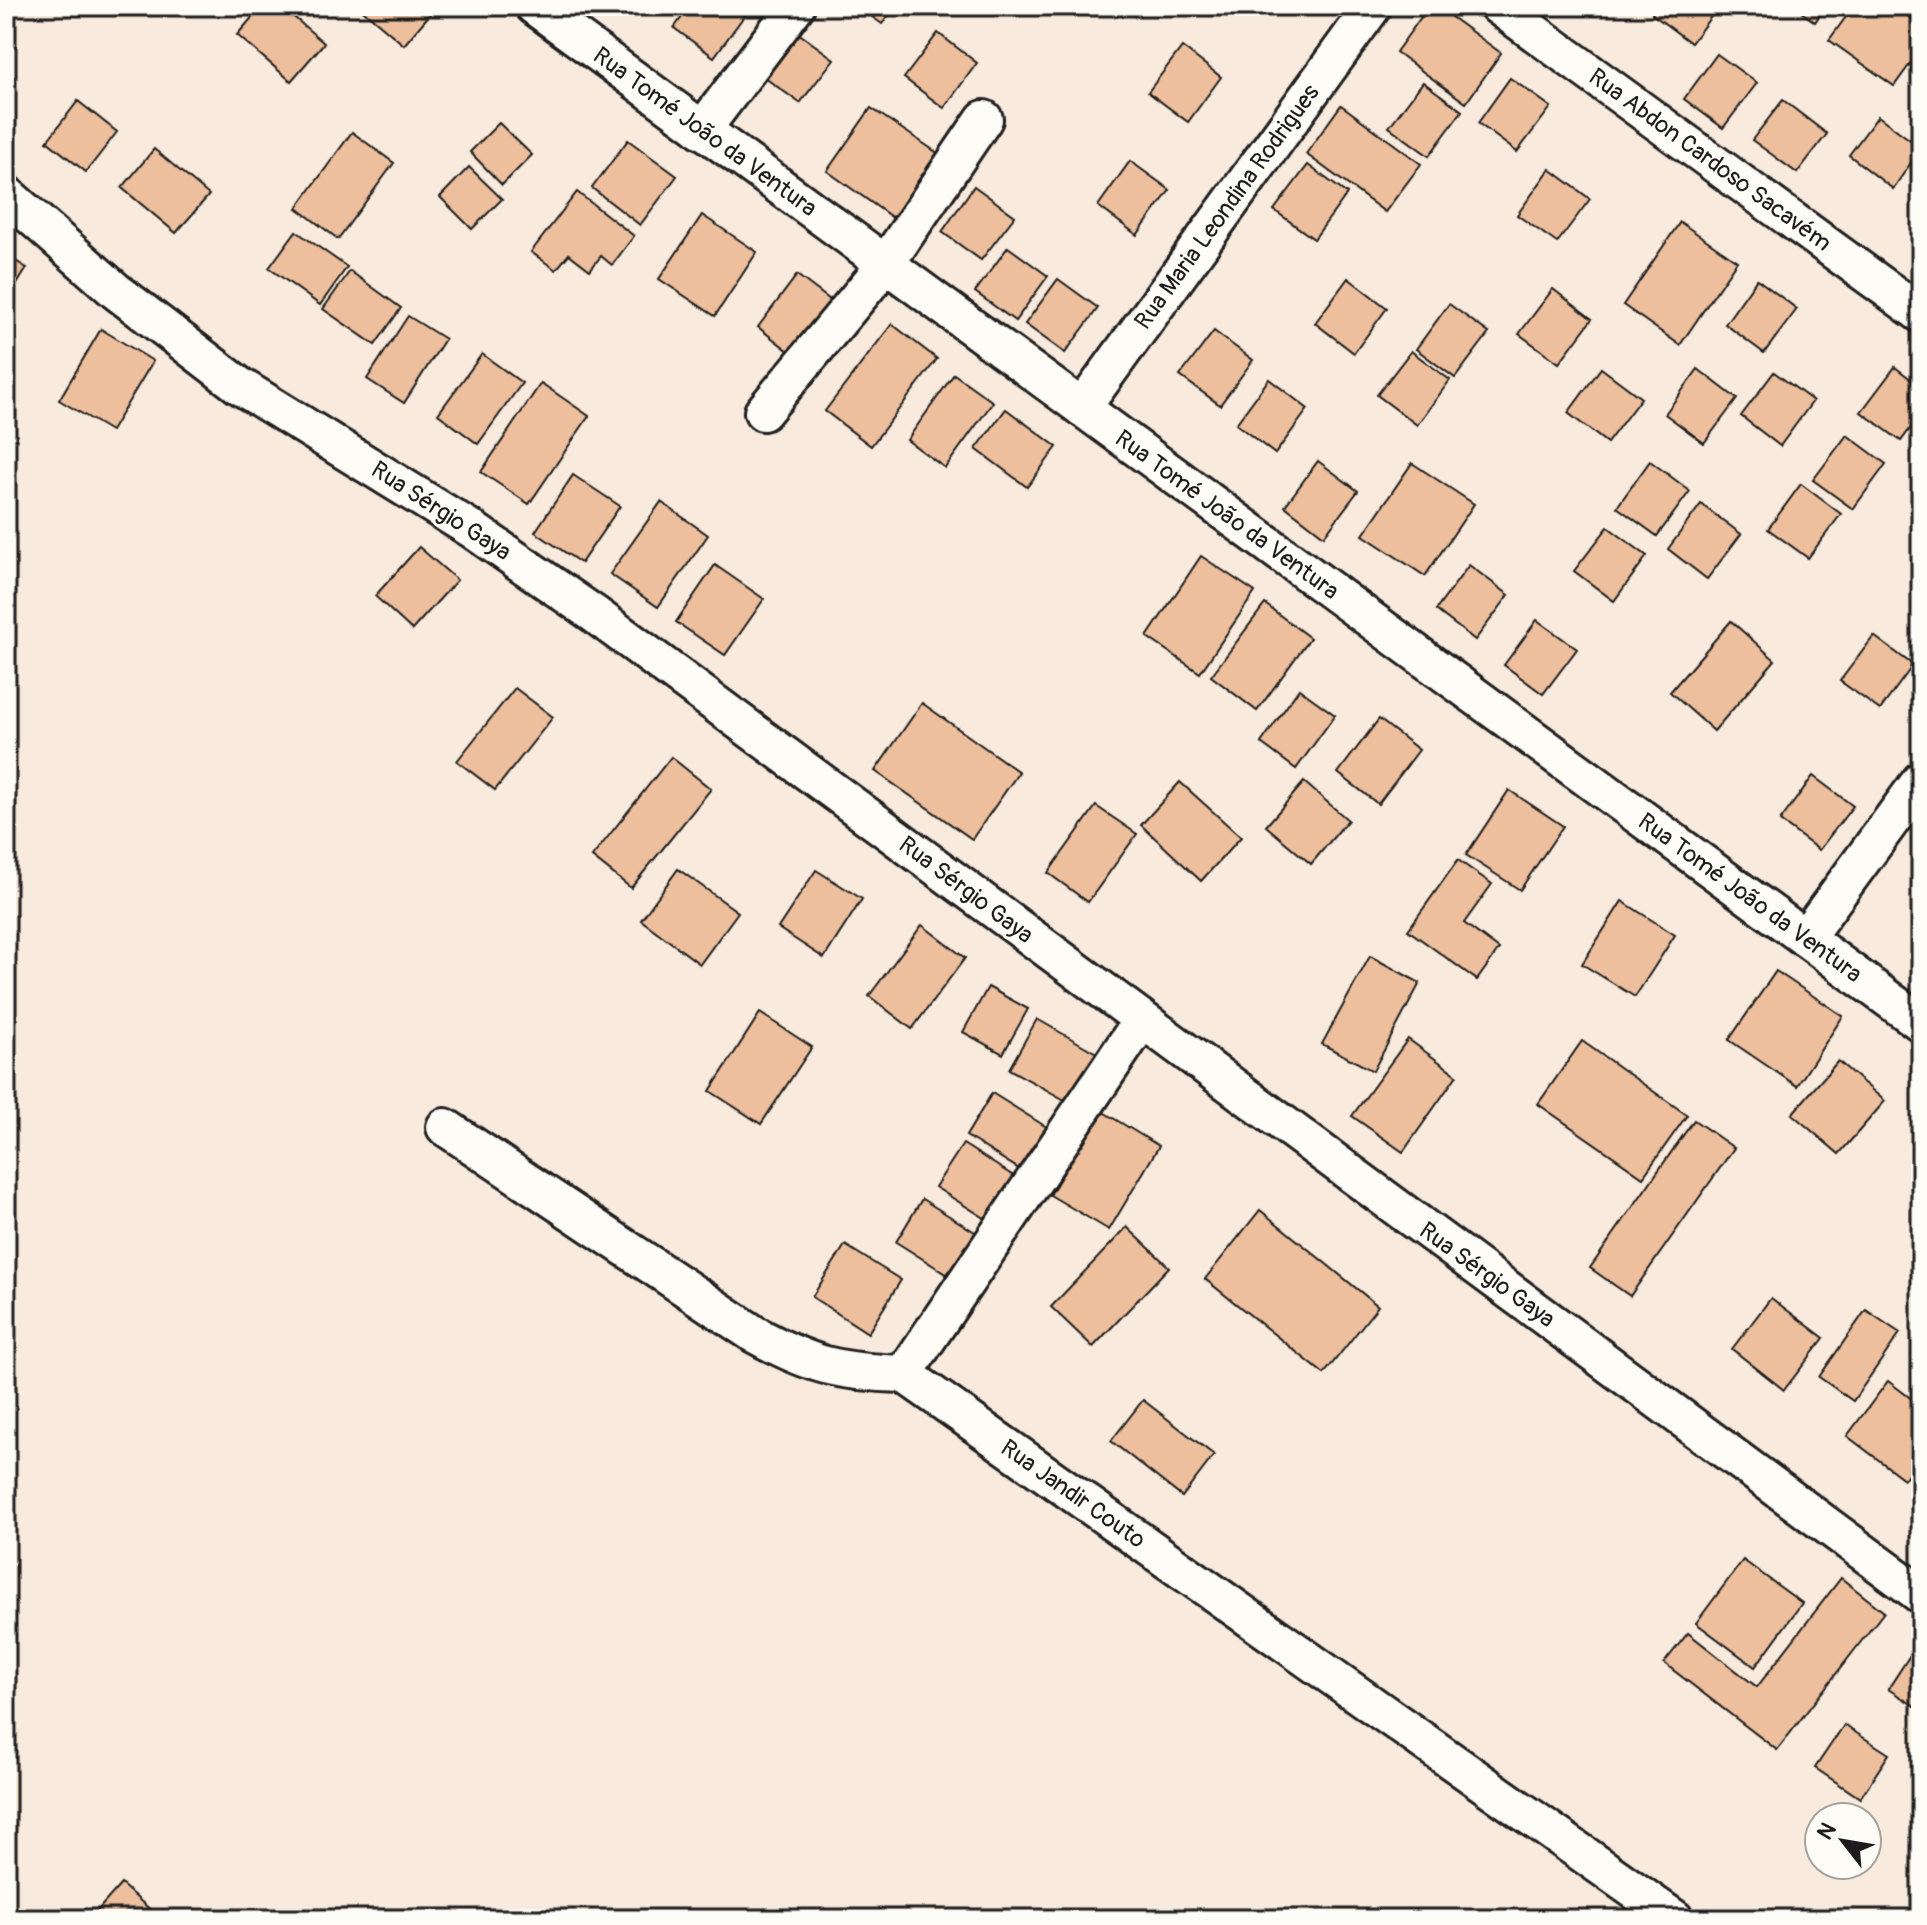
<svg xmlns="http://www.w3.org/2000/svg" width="1927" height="1925" viewBox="0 0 1927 1925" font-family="Pangolin,sans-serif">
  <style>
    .building { fill: #edbf9d; stroke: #1c1c1c; stroke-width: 2 }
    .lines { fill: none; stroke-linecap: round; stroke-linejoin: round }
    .street-casing { stroke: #1c1c1c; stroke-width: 42 }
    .street { stroke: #fdfcf7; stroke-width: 36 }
    .labels { text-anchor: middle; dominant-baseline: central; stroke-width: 6; stroke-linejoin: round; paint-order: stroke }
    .street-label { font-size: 24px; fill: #1c1c1c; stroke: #fdfcf7 }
  </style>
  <rect width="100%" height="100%" fill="#f8eadc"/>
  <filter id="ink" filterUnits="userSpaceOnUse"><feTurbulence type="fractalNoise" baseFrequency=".0125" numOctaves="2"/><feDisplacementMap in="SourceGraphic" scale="16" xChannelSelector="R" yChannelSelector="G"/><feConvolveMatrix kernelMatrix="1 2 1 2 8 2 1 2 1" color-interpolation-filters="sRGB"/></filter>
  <g filter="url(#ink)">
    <g class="building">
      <path d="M262 6H281L324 43 291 81 237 35Z"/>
      <path d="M358 6H435L436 7 404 45Z"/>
      <path d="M690 6H738L747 12 714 57 674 28Z"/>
      <path d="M857 6H896L882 24Z"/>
      <path d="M1429 6H1436L1501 53 1466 103 1396 52Z"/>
      <path d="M1657 6H1719L1691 43 1652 14Z"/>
      <path d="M1793 6H1826L1815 22Z"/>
      <path d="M1854 6H1894L1921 25V49L1894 86 1829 40Z"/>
      <path d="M794 30 834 59 800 103 761 75Z"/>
      <path d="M938 33 977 63 944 108 904 78Z"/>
      <path d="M1182 47 1221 77 1188 122 1148 92Z"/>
      <path d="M1717 54 1757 83 1723 128 1684 99Z"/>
      <path d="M1510 78 1551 107 1517 152 1478 123Z"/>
      <path d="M1423 82 1462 111 1429 156 1389 127Z"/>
      <path d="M1783 100 1827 134 1797 173 1752 140Z"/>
      <path d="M78 101 117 132 86 172 47 141Z"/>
      <path d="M1341 105 1421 164 1385 212 1306 154Z"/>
      <path d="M871 108 945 158 900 223 827 171Z"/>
      <path d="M1878 116 1921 148 1893 189 1849 155Z"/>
      <path d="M499 123 532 155 502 185 470 152Z"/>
      <path d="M352 132 394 163 338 239 297 208Z"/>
      <path d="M628 140 677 176 640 225 592 188Z"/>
      <path d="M154 149 209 195 176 233 122 188Z"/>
      <path d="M1130 161 1170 190 1137 235 1098 206Z"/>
      <path d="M1308 165 1347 194 1314 239 1274 210Z"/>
      <path d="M469 167 502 199 472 229 440 197Z"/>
      <path d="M1550 169 1590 199 1557 243 1517 215Z"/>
      <path d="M974 186 1015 216 981 260 942 232Z"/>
      <path d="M577 192 634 236 612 265 601 256 590 270 569 254 556 270 531 252Z"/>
      <path d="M702 215 757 252 715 316 659 279Z"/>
      <path d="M1680 222 1737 261 1680 345 1623 305Z"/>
      <path d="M296 231 347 267 320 305 269 268Z"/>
      <path d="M1008 247 1048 276 1015 321 975 292Z"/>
      <path d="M6 255 27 268 6 302Z"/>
      <path d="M350 271 401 308 375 345 323 309Z"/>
      <path d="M797 275 834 303 794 355 758 327Z"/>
      <path d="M1348 278 1387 308 1354 353 1315 323Z"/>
      <path d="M1058 279 1098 308 1065 353 1025 324Z"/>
      <path d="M1757 279 1797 309 1764 353 1725 324Z"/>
      <path d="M1553 289 1592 319 1559 363 1519 334Z"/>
      <path d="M1449 304 1489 333 1455 378 1416 349Z"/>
      <path d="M408 316 445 339 404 403 367 379Z"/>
      <path d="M892 324 937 359 871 446 825 411Z"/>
      <path d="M101 329 153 361 111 431 59 400Z"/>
      <path d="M1214 331 1253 360 1220 405 1180 376Z"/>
      <path d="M1411 351 1450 380 1417 425 1377 395Z"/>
      <path d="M482 354 522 383 478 444 438 414Z"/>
      <path d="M1895 367 1921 387V414L1901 441 1861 412Z"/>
      <path d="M1601 368 1641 398 1607 443 1568 413Z"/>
      <path d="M1698 369 1737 399 1704 443 1665 414Z"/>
      <path d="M1774 372 1813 401 1780 446 1741 416Z"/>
      <path d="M954 374 993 402 945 468 907 440Z"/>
      <path d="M1269 379 1308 409 1275 454 1236 424Z"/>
      <path d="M541 383 589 416 529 504 481 472Z"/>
      <path d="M1006 409 1057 447 1027 487 976 449Z"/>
      <path d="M1847 435 1886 464 1853 509 1813 480Z"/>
      <path d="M1318 461 1358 491 1324 536 1285 506Z"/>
      <path d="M1650 461 1690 491 1657 536 1617 507Z"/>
      <path d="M1412 463 1474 504 1425 576 1363 535Z"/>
      <path d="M573 475 620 506 581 563 535 532Z"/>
      <path d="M1801 484 1841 514 1808 558 1768 529Z"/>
      <path d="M661 502 708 535 658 607 610 574Z"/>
      <path d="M1701 504 1741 534 1707 579 1668 549Z"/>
      <path d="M1608 527 1647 556 1614 601 1574 571Z"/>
      <path d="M419 547 457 580 412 630 375 596Z"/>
      <path d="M1201 556 1255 592 1200 673 1147 637Z"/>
      <path d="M715 565 764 599 725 655 676 622Z"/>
      <path d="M1469 565 1509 595 1475 640 1436 610Z"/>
      <path d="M1265 604 1310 638 1257 711 1211 676Z"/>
      <path d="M1537 620 1577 649 1543 694 1504 665Z"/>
      <path d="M1731 621 1775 660 1714 731 1670 692Z"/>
      <path d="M1874 636 1913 665 1880 710 1840 681Z"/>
      <path d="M515 688 553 717 495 790 457 761Z"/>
      <path d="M1299 689 1335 715 1296 769 1261 743Z"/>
      <path d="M922 703 1019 772 972 839 875 771Z"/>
      <path d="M1379 719 1419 750 1378 804 1338 773Z"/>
      <path d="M671 757 711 789 631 888 592 857Z"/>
      <path d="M1813 776 1853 806 1819 850 1780 821Z"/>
      <path d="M1180 782 1241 837 1201 881 1141 825Z"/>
      <path d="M1304 782 1348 820 1311 864 1266 826Z"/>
      <path d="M1509 790 1563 826 1520 890 1466 855Z"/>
      <path d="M1096 806 1137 834 1088 902 1048 873Z"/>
      <path d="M1458 860 1492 884 1464 923 1499 949 1477 980 1408 930Z"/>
      <path d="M678 869 738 912 700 964 641 920Z"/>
      <path d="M816 870 862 899 824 958 778 928Z"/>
      <path d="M1622 901 1675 935 1635 997 1582 964Z"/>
      <path d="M922 925 965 958 912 1029 869 996Z"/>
      <path d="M1370 956 1420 983 1373 1071 1322 1044Z"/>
      <path d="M1776 971 1843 1016 1797 1086 1729 1040Z"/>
      <path d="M988 987 1028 1009 1003 1054 963 1032Z"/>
      <path d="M760 1013 812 1047 761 1124 710 1091Z"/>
      <path d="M1037 1019 1100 1055 1072 1104 1009 1069Z"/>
      <path d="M1408 1039 1457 1075 1403 1152 1352 1116Z"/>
      <path d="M1582 1041 1687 1115 1643 1177 1538 1104Z"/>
      <path d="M1838 1061 1885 1101 1839 1154 1792 1114Z"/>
      <path d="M992 1093 1053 1131 1027 1174 966 1136Z"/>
      <path d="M1100 1110 1159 1146 1109 1230 1050 1195Z"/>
      <path d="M1694 1120 1734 1148 1630 1296 1590 1268Z"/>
      <path d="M963 1144 1023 1182 996 1225 935 1187Z"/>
      <path d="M922 1199 983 1237 956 1280 896 1242Z"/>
      <path d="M1260 1210 1378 1306 1324 1374 1205 1279Z"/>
      <path d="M1127 1227 1169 1267 1093 1347 1051 1307Z"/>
      <path d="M845 1245 901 1280 868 1333 812 1297Z"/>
      <path d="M1771 1298 1824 1338 1784 1390 1732 1349Z"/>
      <path d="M1866 1310 1900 1333 1853 1401 1819 1377Z"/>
      <path d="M1888 1381 1921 1406V1457L1904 1479 1847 1436Z"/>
      <path d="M1143 1400 1214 1455 1182 1497 1111 1441Z"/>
      <path d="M1743 1560 1802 1603 1755 1667 1696 1623Z"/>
      <path d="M1841 1578 1884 1612 1777 1750 1664 1663 1688 1633 1757 1687Z"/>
      <path d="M1918 1643 1921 1645V1710L1888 1689Z"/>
      <path d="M1844 1725 1889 1754 1860 1798 1815 1768Z"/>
      <path d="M121 1884 161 1919H90Z"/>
    </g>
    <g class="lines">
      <defs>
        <g id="street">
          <path d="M534 6 1921 1023"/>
          <path d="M1498 6 1921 314"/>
          <path d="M702 130 796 6"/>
          <path d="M6 194 116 291 240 386 473 530 594 614 1921 1595"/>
          <path d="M1082 408 1373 6"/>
          <path d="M763 412 885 265 984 119"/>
          <path d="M1805 938 1921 780"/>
          <path d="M445 1127 754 1334C812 1366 839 1372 904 1374L1675 1919"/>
          <path d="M904 1374 1142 1020"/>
        </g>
      </defs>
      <use href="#street" class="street-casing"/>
      <use href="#street" class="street"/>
    </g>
  </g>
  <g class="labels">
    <g class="street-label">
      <text transform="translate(705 132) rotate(36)">Rua Tomé João da Ventura</text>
      <text transform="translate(1710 160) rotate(36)">Rua Abdon Cardoso Sacavém</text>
      <text transform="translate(1227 207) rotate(-54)">Rua Maria Leondina Rodrigues</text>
      <text transform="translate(441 511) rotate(33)">Rua Sérgio Gaya</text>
      <text transform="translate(1227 515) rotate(36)">Rua Tomé João da Ventura</text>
      <text transform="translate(966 890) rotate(37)">Rua Sérgio Gaya</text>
      <text transform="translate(1750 898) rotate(36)">Rua Tomé João da Ventura</text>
      <text transform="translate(1487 1275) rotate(36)">Rua Sérgio Gaya</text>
      <text transform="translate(1073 1494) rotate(35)">Rua Jandir Couto</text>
    </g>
  </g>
  <rect width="1927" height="1925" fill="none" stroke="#fdfcf7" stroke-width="32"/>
  <rect x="16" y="16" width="1895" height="1893" fill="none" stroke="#1c1c1c" stroke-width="3" filter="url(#ink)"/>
  <g transform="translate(1843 1841) rotate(301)"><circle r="38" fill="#fdfcf7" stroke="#a3a29f" stroke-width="2"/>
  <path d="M0-6L14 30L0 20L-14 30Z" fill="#1c1c1c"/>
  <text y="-12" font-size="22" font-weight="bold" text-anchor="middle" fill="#1c1c1c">N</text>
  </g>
</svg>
